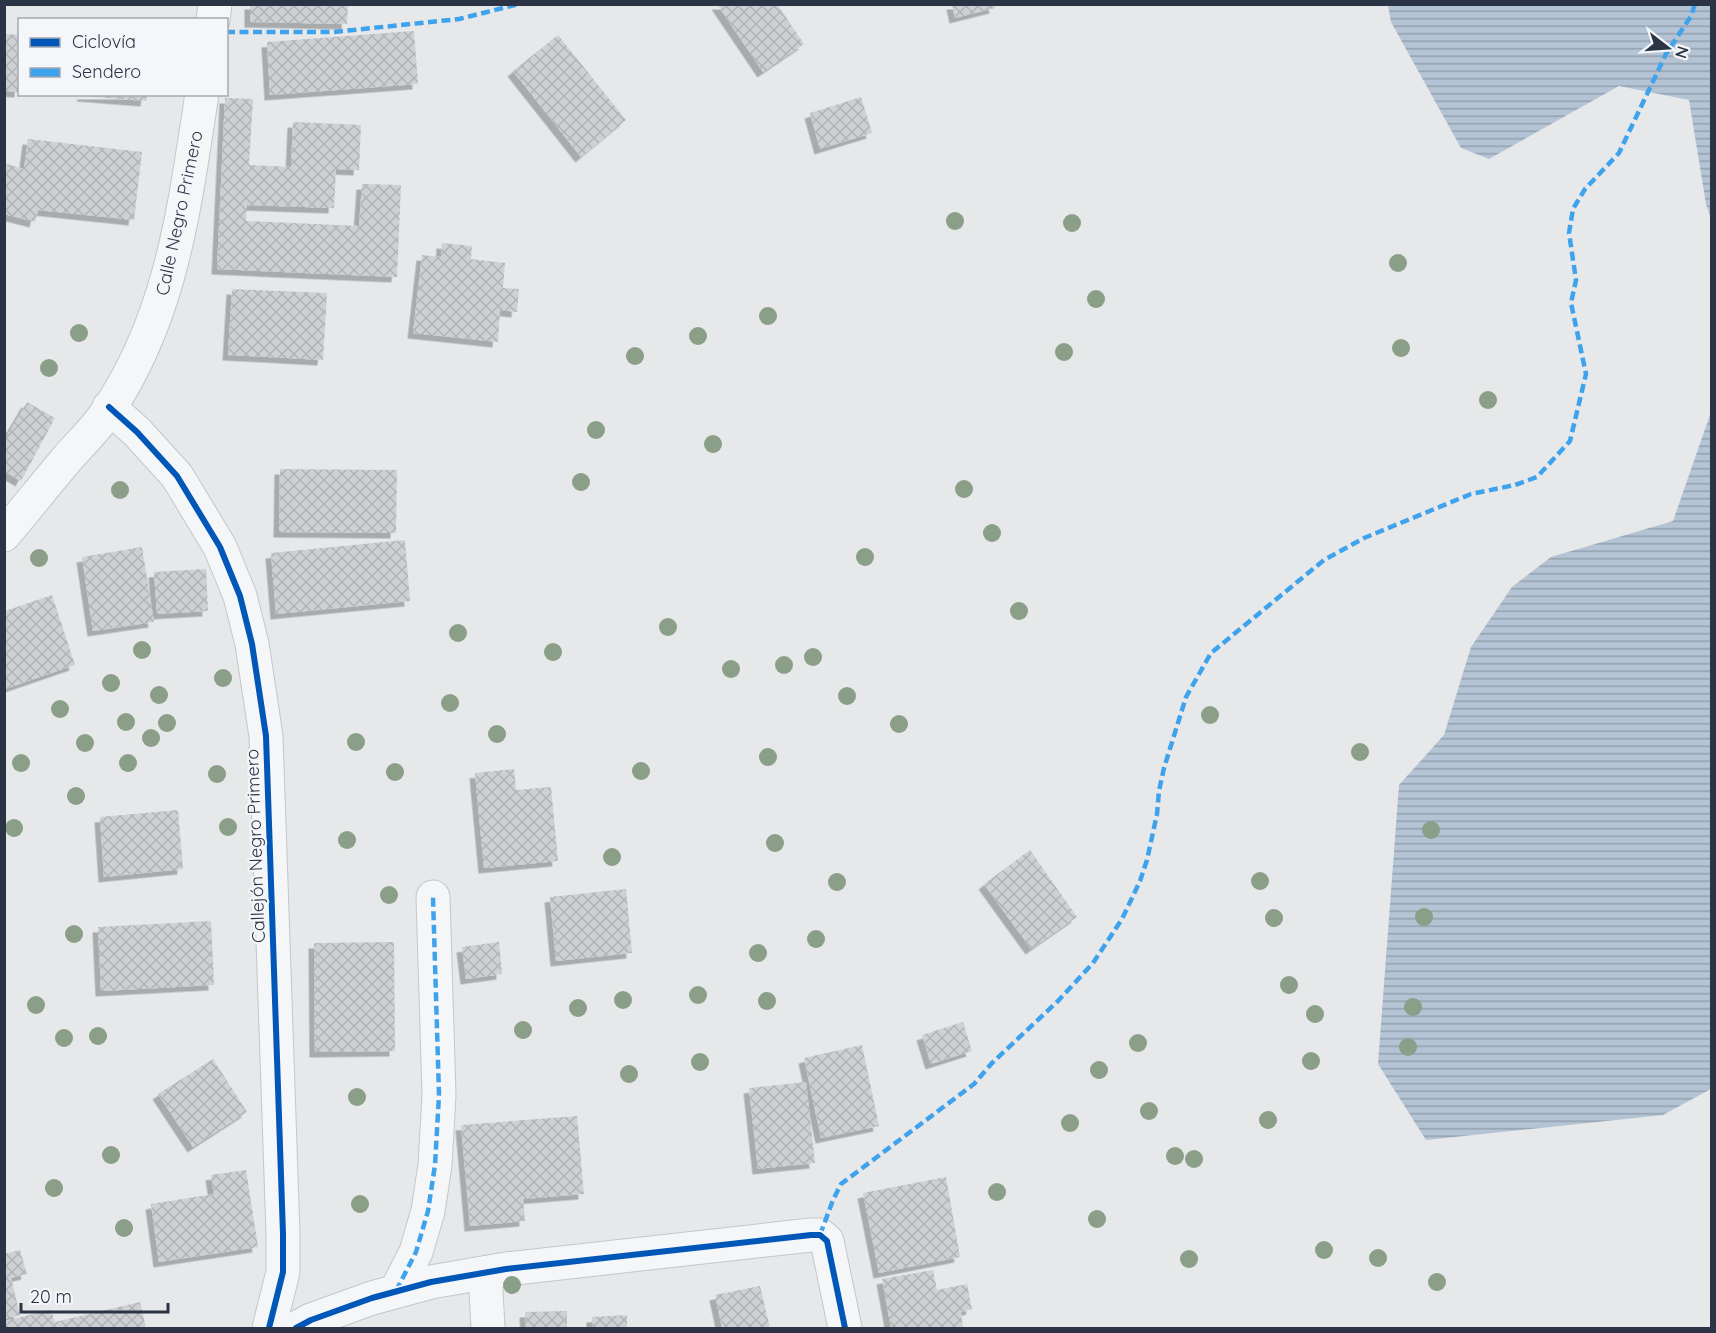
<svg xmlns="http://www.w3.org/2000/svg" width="1716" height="1333" viewBox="0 0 1716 1333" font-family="Quicksand,sans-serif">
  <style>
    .water { fill: url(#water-rules) }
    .building { fill: url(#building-cross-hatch); filter: url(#shadow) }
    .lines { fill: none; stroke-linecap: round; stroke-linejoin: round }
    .minor-casing { stroke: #c4c6c8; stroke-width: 35 }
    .minor { stroke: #f5f6f7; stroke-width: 33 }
    .quiet { stroke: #3ea3ec; stroke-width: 4.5; stroke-dasharray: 9 4.5; stroke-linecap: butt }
    .cycleway-casing { stroke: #f4f6f9; stroke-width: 10 }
    .cycleway { stroke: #0057b8; stroke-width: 6 }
    .tree { fill: #8a9e88 }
    .labels { text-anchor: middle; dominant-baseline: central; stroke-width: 4.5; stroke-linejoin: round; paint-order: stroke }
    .street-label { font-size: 18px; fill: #2b3445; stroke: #f4f6f9 }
  </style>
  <defs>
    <pattern id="water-rules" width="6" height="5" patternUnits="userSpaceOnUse" patternTransform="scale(1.5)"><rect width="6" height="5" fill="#b4c4d5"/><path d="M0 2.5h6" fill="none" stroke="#93a0af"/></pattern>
    <pattern id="building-cross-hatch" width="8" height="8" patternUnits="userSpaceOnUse" patternTransform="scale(1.5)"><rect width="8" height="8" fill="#ced0d3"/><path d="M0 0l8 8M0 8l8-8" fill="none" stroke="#b1b3b6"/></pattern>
    <filter id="shadow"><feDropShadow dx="-5.5" dy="5.5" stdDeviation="0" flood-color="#0004"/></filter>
  </defs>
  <rect width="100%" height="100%" fill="#e6e8ea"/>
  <g class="water">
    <path d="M1388 5H1711V219L1706 204 1689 100 1619 86 1489 159 1461 148 1391 22Z"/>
    <path d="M1711 412V1089L1663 1115 1426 1140 1378 1064 1399 785 1444 735 1471 647 1512 587 1551 557 1673 521Z"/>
  </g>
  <g class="building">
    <path d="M250 4H348L347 24 250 22Z"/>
    <path d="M717 4H777L804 44 763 72Z"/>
    <path d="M952 4H994L995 8 955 18Z"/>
    <path d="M414 31 418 84 270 95 267 42Z"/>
    <path d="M4 34 20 35V92L4 91Z"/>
    <path d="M558 35 626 120 581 157 513 71Z"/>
    <path d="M83 94H147L146 101 82 96Z"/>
    <path d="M861 97 872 133 820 149 810 113Z"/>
    <path d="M225 98 253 99 249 165 291 167 293 122 361 125 359 170 336 169 334 208 247 205 246 221 359 226 362 184 401 185 397 277 217 269Z"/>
    <path d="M28 139 142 152 134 220 38 210 35 222 4 214V163L24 169Z"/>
    <path d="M442 243 472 246 471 259 505 263 503 288 519 289 517 312 500 310 498 342 413 333 422 255 441 257Z"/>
    <path d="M232 289 327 293 323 360 228 355Z"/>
    <path d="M27 402 55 418 21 481 4 471V441Z"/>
    <path d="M280 469 397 470 396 533 279 532Z"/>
    <path d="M405 540 410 601 276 614 271 553Z"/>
    <path d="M142 547 154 622 93 631 82 557Z"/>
    <path d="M206 569 208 611 157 614 154 572Z"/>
    <path d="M52 595 75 665 5 689V611Z"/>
    <path d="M514 769 516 790 551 787 558 861 484 868 475 773Z"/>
    <path d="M178 810 183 869 104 877 100 817Z"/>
    <path d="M1030 850 1077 917 1031 949 984 884Z"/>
    <path d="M626 889 632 953 556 961 550 897Z"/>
    <path d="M211 921 214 985 101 991 98 927Z"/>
    <path d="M394 942 395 1051 315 1052 314 943Z"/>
    <path d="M499 942 502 974 466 979 462 947Z"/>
    <path d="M963 1022 972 1051 931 1064 922 1035Z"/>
    <path d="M862 1045 879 1126 821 1138 804 1058Z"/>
    <path d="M213 1059 247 1112 193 1147 158 1094Z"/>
    <path d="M806 1082 815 1163 758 1169 749 1088Z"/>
    <path d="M577 1116 584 1194 523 1199 525 1221 470 1226 461 1125Z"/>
    <path d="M246 1170 258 1247 159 1262 151 1204 214 1194 211 1175Z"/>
    <path d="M946 1177 960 1257 879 1273 863 1193Z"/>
    <path d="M20 1250 27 1274 11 1278 20 1315 4 1319V1254Z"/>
    <path d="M933 1270 937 1290 967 1284 972 1309 961 1312 963 1328H891L882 1279Z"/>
    <path d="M760 1286 770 1328H722L715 1295Z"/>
    <path d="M140 1302 146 1328H4V1321L51 1310 55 1322Z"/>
    <path d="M567 1311V1328H526L525 1312Z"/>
    <path d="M627 1315V1328H592V1317Z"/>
  </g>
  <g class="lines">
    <defs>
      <g id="minor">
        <path d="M213 20 215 4"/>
        <path d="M109 407 137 432 177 476 220 547 240 596 252 644 266 736 283 1234V1272L269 1328"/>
        <path d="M4 535C25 510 45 485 66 460 78 446 94 431 105 415 172 317 184 209 202 94"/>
        <path d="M485 1273 488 1328"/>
        <path d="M396 1291 416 1252 428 1211 435 1165 439 1095 433 897"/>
        <path d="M296 1328 311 1320 372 1298 431 1282 506 1269 811 1235H820L827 1241 845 1328"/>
      </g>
    </defs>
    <use href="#minor" class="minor-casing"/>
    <use href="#minor" class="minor"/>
    <g class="quiet">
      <path d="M226 32H334L459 19 519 4"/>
      <path d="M820 1235 833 1200 841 1184 974 1084 992 1063 1058 1001 1093 963 1122 919 1140 881 1147 860 1157 814 1159 791 1164 768 1186 697 1211 653 1324 560 1364 538 1471 494 1515 485 1537 477 1570 441 1586 374 1571 303 1576 280 1569 233 1573 209 1585 189 1619 153 1666 54 1691 16 1695 4"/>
      <path d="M396 1291 416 1252 428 1211 435 1165 439 1095 433 897"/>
    </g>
    <defs>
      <g id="cycleway">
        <path d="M109 407 137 432 177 476 220 547 240 596 252 644 266 736 283 1234V1272L269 1328"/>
        <path d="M296 1328 311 1320 372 1298 431 1282 506 1269 811 1235H820L827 1241 845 1328"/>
      </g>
    </defs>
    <use href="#cycleway" class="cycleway-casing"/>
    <use href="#cycleway" class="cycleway"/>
  </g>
  <g class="tree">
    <circle cx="955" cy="221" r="9"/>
    <circle cx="1072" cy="223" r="9"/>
    <circle cx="1398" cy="263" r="9"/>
    <circle cx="1096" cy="299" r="9"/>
    <circle cx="768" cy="316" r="9"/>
    <circle cx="79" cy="333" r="9"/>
    <circle cx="698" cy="336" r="9"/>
    <circle cx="1401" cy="348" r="9"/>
    <circle cx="1064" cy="352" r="9"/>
    <circle cx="635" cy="356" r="9"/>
    <circle cx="49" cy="368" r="9"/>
    <circle cx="1488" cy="400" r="9"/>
    <circle cx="596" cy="430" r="9"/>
    <circle cx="713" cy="444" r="9"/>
    <circle cx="581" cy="482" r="9"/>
    <circle cx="964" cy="489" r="9"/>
    <circle cx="120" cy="490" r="9"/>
    <circle cx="992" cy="533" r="9"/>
    <circle cx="865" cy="557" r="9"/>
    <circle cx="39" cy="558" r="9"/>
    <circle cx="1019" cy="611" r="9"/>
    <circle cx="668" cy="627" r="9"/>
    <circle cx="458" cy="633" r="9"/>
    <circle cx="142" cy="650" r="9"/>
    <circle cx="553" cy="652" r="9"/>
    <circle cx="813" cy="657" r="9"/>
    <circle cx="784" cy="665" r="9"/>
    <circle cx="731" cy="669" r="9"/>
    <circle cx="223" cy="678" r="9"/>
    <circle cx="111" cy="683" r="9"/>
    <circle cx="159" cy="695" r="9"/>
    <circle cx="847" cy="696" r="9"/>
    <circle cx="450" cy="703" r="9"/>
    <circle cx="60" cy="709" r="9"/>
    <circle cx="1210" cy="715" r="9"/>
    <circle cx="126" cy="722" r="9"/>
    <circle cx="167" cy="723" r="9"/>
    <circle cx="899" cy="724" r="9"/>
    <circle cx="497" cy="734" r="9"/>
    <circle cx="151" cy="738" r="9"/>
    <circle cx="356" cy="742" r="9"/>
    <circle cx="85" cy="743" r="9"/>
    <circle cx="1360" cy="752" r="9"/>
    <circle cx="768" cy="757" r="9"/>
    <circle cx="21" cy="763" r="9"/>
    <circle cx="128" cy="763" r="9"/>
    <circle cx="641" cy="771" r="9"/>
    <circle cx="395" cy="772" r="9"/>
    <circle cx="217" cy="774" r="9"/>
    <circle cx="76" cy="796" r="9"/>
    <circle cx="228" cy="827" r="9"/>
    <circle cx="14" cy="828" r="9"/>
    <circle cx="1431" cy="830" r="9"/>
    <circle cx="347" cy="840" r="9"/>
    <circle cx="775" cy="843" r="9"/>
    <circle cx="612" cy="857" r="9"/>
    <circle cx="1260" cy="881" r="9"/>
    <circle cx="837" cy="882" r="9"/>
    <circle cx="389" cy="895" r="9"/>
    <circle cx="1424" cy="917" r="9"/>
    <circle cx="1274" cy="918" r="9"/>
    <circle cx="74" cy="934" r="9"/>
    <circle cx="816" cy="939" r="9"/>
    <circle cx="758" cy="953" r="9"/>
    <circle cx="1289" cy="985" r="9"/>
    <circle cx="698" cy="995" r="9"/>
    <circle cx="623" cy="1000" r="9"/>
    <circle cx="767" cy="1001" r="9"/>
    <circle cx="36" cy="1005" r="9"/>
    <circle cx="1413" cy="1007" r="9"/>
    <circle cx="578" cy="1008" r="9"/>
    <circle cx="1315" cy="1014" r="9"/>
    <circle cx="523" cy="1030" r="9"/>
    <circle cx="98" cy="1036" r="9"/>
    <circle cx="64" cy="1038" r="9"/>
    <circle cx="1138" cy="1043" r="9"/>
    <circle cx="1408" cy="1047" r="9"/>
    <circle cx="1311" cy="1061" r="9"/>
    <circle cx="700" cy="1062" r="9"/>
    <circle cx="1099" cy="1070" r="9"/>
    <circle cx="629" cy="1074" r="9"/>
    <circle cx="357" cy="1097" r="9"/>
    <circle cx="1149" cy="1111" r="9"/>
    <circle cx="1268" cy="1120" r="9"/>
    <circle cx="1070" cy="1123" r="9"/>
    <circle cx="111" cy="1155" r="9"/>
    <circle cx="1175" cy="1156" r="9"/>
    <circle cx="1194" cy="1159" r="9"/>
    <circle cx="54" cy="1188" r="9"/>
    <circle cx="997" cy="1192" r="9"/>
    <circle cx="360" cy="1204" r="9"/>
    <circle cx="1097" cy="1219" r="9"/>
    <circle cx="124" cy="1228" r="9"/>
    <circle cx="1324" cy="1250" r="9"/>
    <circle cx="1378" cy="1258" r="9"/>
    <circle cx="1189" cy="1259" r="9"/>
    <circle cx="1437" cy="1282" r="9"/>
    <circle cx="512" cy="1285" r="9"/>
  </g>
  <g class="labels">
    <g class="street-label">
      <text transform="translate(179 213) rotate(-78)">Calle Negro Primero</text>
      <text transform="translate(255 846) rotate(-92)">Callejón Negro Primero</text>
    </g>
  </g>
  <rect width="1716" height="1333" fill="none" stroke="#2b3445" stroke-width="12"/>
  <rect x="18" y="18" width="210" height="78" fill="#f4f6f9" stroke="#a4a8b1" stroke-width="1.5"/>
  <rect x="30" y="38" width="30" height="9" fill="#0057b8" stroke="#a4a8b1" stroke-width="1.5"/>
  <text x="72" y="48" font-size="18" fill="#2b3445">Ciclovía</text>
  <rect x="30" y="68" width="30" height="9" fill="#3ea3ec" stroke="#a4a8b1" stroke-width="1.5"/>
  <text x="72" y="78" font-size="18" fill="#2b3445">Sendero</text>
  <g transform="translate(1668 48) rotate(107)" stroke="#f4f6f9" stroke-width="4.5" paint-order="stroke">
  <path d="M0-4.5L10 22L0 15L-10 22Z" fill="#2b3445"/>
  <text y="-9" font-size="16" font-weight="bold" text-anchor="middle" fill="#2b3445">N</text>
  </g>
  <path d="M21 1303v9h147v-9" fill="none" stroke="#2b3445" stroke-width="3"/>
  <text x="30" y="1303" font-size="18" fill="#2b3445" stroke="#f4f6f9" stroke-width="4.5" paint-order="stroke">20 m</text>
</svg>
